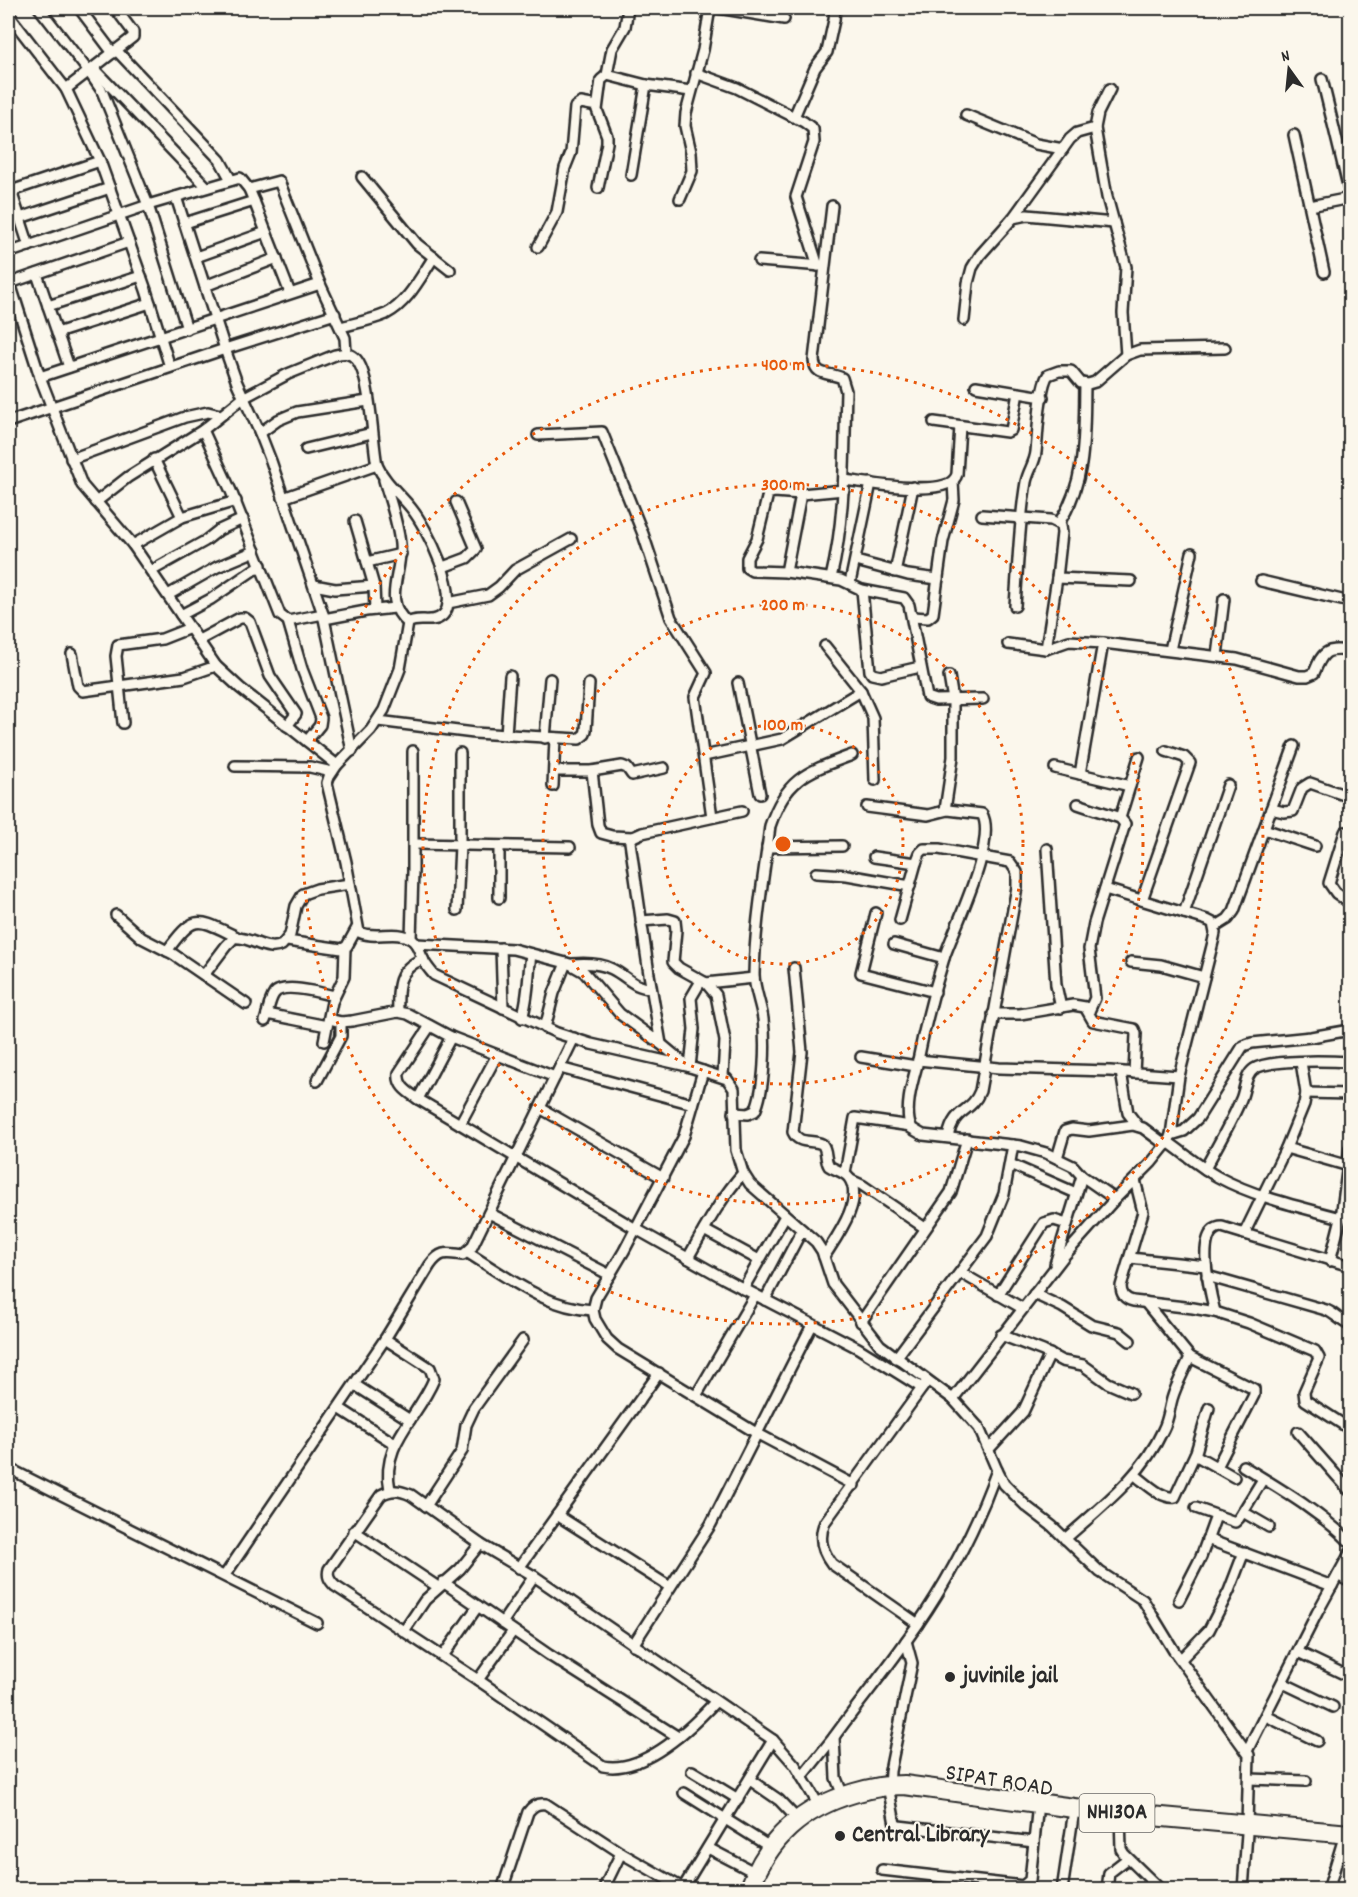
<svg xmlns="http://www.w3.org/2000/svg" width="1358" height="1897" viewBox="0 0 1358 1897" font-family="Dekko,sans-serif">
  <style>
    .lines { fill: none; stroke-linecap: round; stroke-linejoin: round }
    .street-casing { stroke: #2b2b2b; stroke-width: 14 }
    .highway-casing { stroke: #2b2b2b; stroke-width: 22 }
    .street { stroke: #fbf7ec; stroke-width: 9 }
    .highway { stroke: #fbf7ec; stroke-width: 18 }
    .ring { fill: none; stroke: #e8590c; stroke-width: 3; stroke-dasharray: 3 6 }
    .poi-dot { fill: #2b2b2b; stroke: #fbf7ec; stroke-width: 2 }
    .labels { text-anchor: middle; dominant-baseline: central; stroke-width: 4.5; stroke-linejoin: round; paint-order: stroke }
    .shield { fill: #fbf7ec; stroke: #696865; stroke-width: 1.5 }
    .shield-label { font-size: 22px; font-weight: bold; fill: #2b2b2b }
    .poi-label { font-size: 24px; font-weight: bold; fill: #2b2b2b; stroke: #fbf7ec; text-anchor: start }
    .street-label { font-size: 24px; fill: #2b2b2b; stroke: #fbf7ec }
    .centre { fill: #e8590c; stroke: #fbf7ec; stroke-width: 3 }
    .ring-label { font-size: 18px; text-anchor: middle; font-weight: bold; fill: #e8590c; stroke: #fbf7ec; stroke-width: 4.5; stroke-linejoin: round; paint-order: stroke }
  </style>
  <rect width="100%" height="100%" fill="#fbf7ec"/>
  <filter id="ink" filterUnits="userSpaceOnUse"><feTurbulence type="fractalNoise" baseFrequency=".0167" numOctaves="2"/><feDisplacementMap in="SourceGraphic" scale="12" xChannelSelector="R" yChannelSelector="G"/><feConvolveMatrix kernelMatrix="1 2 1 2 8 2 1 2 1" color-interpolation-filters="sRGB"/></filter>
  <g filter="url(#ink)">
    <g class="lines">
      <defs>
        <g id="street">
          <path d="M39 8 89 72 102 91 148 205 187 329"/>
          <path d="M79 8 113 53"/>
          <path d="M718 8 784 19"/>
          <path d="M8 14 66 89 100 161 146 290 170 367"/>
          <path d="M116 50 220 160 231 180"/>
          <path d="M94 69 207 187"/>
          <path d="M696 73 737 88 804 122 813 129 814 142 796 197 818 266"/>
          <path d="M607 75 612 49 625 27 628 8"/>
          <path d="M1322 79 1350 194"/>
          <path d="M66 89 133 37V32L115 8"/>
          <path d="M1110 89 1098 113 1095 128 1107 197 1126 267 1123 313 1126 355"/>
          <path d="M966 115 1036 144 1063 149"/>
          <path d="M794 117 815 68 827 52 834 20 835 8"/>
          <path d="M1294 135 1324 272"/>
          <path d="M631 175 646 85"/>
          <path d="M362 177 417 244 450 270"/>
          <path d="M598 188 607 143V136L597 110 601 80 607 75 646 85 691 91"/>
          <path d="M249 189 279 181 320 284 345 338 346 353"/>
          <path d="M176 197 225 349 237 383 260 433 271 461 323 614 352 751"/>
          <path d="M680 199 692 171 691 152 685 126 686 113 703 50 710 8"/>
          <path d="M1310 206 1350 198"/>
          <path d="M20 218 110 188"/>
          <path d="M1013 218 1070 139 1077 133 1095 128"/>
          <path d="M185 223 254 201"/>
          <path d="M29 246 13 197 14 190 100 161"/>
          <path d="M538 247 557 212 565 168 571 153 575 107 581 103 597 106"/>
          <path d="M8 253 148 205 240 178 249 189 254 201 290 293"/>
          <path d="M196 257 266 232"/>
          <path d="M759 261 822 266"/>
          <path d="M37 274 69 367"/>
          <path d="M8 277 40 377 82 485 133 545 216 666 240 688 337 765"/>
          <path d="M10 283 129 242"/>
          <path d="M205 286 277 258"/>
          <path d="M48 306 141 276"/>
          <path d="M964 320 968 283 972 268 980 255 1013 218 1027 215 1114 223"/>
          <path d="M341 327C356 323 372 320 386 314 408 303 421 276 434 257"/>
          <path d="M57 333 150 303"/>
          <path d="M40 377 320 284"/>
          <path d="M976 386 1043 397"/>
          <path d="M8 422 225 349 335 314"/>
          <path d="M934 422 1007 432 1011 430 1018 393"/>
          <path d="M203 430 231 491 280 615 288 621 323 614"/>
          <path d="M260 433 278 420 297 412 368 401"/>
          <path d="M538 435 602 432 643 534 671 618 706 673 695 697 712 817"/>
          <path d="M306 449 372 433"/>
          <path d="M71 459 185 417 208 412 220 415"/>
          <path d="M154 459 182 517"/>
          <path d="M384 480C390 501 398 522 400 544 403 573 381 601 408 623"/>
          <path d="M844 480C865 482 951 500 957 474L960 426"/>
          <path d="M844 490 801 494 774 492 768 494 757 539 747 558V568L752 571 786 572 841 580 862 590 904 598 909 605 927 697 936 700 983 699"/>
          <path d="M283 498 377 465"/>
          <path d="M96 502 128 477 203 430 243 398 288 374 335 355C343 353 350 352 356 359 371 376 372 440 377 465 385 483 399 493 411 508 426 526 462 596 443 615 433 625 418 616 408 623L400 669 384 710 371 730 337 765 329 777 327 783 346 862 359 932C374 940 396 929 411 939 418 943 419 952 423 959 425 965 430 970 434 975L557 1033 591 1044 687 1066 727 1079 734 1089 736 1150 743 1173 750 1184 816 1242 822 1251 833 1284 880 1345 953 1399 979 1428 997 1470 1004 1484 1026 1506 1052 1526 1100 1572 1143 1600 1174 1651 1249 1755 1247 1825"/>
          <path d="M982 515 1051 520 1061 525 1062 533 1057 578 1046 649"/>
          <path d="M355 521 374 586 375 610"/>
          <path d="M1059 523C1087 481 1084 433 1085 384"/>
          <path d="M133 545 182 517 236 501"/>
          <path d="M856 561 908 575 938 579"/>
          <path d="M367 562 401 554"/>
          <path d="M443 567 467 558 476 549 456 502"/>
          <path d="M151 571 205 541 219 530 243 519"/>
          <path d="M786 572 801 494"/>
          <path d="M895 572 913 487"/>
          <path d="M831 578C846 516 844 454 846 391L842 378C830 372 815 377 814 360L832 206"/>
          <path d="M1057 578 1131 581"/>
          <path d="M1261 581 1350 602"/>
          <path d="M850 583 871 483"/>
          <path d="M314 585 335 589 374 586"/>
          <path d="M862 590 870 671 872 674 881 676 920 667"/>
          <path d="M168 595 217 567 255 551"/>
          <path d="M448 603 488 595 499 587 515 570 571 539"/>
          <path d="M1015 606C1018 565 1019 523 1026 482 1028 471 1035 463 1036 452 1038 434 1039 388 1048 375L1059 371H1071L1081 383 1088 384 1095 382 1126 355 1140 350 1225 348"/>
          <path d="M181 615 211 599 261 565"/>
          <path d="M912 617 928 618 933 614 943 541 954 500 953 481"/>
          <path d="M324 619 366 611 395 608"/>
          <path d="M288 621 302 669 321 718 320 725 307 741"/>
          <path d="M199 640 240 618H245L250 622 270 676 296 714 287 726"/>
          <path d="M1008 644 1046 649 1069 641 1103 643 1237 659 1299 676H1307L1314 673C1323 651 1326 648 1350 651"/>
          <path d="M825 646 861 691 873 718 875 780"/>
          <path d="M1170 650 1192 553"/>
          <path d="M72 654 78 686 83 691 184 677 216 666"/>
          <path d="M1217 656 1224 599"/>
          <path d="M738 683 760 794"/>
          <path d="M378 721 474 733 579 739 585 734 586 730 589 684"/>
          <path d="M123 723 116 656 118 645 162 639 190 628"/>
          <path d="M506 735 510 676"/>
          <path d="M545 738 550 679"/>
          <path d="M704 756 782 739 861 691"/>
          <path d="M235 766 310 767 332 772"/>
          <path d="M1055 768 1130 786"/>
          <path d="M554 771H592L622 766 627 768 632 775 664 768"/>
          <path d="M592 771 598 825 601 833 612 836 633 837"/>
          <path d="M1080 774 1103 643"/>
          <path d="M553 786 555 738"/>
          <path d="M1078 804 1120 818 1125 824 1094 923 1089 949 1095 998 1089 1011"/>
          <path d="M867 807 928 815 948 810 982 814C998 841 954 928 944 958 933 993 924 1029 917 1065 912 1083 904 1110 911 1128L923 1135 1021 1146 1046 1153 1073 1166 1082 1176 1115 1199"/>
          <path d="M1271 809 1284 812 1293 811 1302 788 1310 783 1350 797"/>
          <path d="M945 810 953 757V700L949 676"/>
          <path d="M1120 818 1139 757"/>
          <path d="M1264 829 1315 846"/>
          <path d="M1345 832 1329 883 1336 893 1350 903"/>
          <path d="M414 844 570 847"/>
          <path d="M767 847 842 846"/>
          <path d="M1047 849 1056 985 1061 1008"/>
          <path d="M874 857 916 863"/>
          <path d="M816 873 847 875 910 886"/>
          <path d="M499 898V846"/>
          <path d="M1142 900 1190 763 1184 757 1166 751"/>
          <path d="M457 910 460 845V753"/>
          <path d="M876 913 861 973 935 992"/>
          <path d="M1184 913 1228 785"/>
          <path d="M116 915 142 938 173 954 246 1004"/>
          <path d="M900 920 916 863 920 853 924 849H939L1010 862 1017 872V887L980 1091C971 1114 954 1107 948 1137"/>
          <path d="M641 921 668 919 675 921 676 930 673 962 679 968 706 983 754 978"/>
          <path d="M1215 927 1228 919 1234 911 1294 746"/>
          <path d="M411 939 413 871V751"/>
          <path d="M287 941 342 949 347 946 357 928"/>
          <path d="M416 944 513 949 570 964 584 972 620 1014 661 1044 685 1064"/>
          <path d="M894 944 944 958"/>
          <path d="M501 948 503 1008"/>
          <path d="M167 951C195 913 197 918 237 937"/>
          <path d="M1131 962 1161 965 1204 977"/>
          <path d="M573 964C586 963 600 963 612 969 628 977 632 987 651 988"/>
          <path d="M794 968 802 1052 793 1132C799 1145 811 1139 822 1144 828 1151 824 1158 829 1166 835 1170 845 1172 849 1178 865 1200 835 1239 824 1257"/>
          <path d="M204 975 226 946 234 938C251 936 266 953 282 945L290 935 296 906 303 894 317 889 350 884"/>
          <path d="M706 983 716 995 725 1041 723 1076"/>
          <path d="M398 1012C397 987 397 969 423 959"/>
          <path d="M267 1014 327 1026"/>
          <path d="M993 1014H1020L1073 1005 1085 1007 1093 1021 1134 1029 1136 1034 1134 1073"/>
          <path d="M522 1018C529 997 528 975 531 954"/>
          <path d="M329 1019 341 1022 352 1021 398 1012 408 1014 451 1037 555 1077"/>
          <path d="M265 1021C268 1013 269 1001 274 994 282 982 322 993 334 996"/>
          <path d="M430 1026 399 1073C397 1086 408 1092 418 1099L636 1229 725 1279 858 1348 922 1388"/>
          <path d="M545 1028 554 993 566 963"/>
          <path d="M324 1041 332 1002 344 977 345 948"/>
          <path d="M661 1044 649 974 630 842 633 837 642 833 742 811"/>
          <path d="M861 1057 916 1066"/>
          <path d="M918 1060 999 1068 1110 1071 1179 1076"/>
          <path d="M690 1067 694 1029 691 998 701 981"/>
          <path d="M560 1068 693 1104"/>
          <path d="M703 1071 684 1136 624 1251 596 1298 593 1310 595 1319 607 1339 618 1349 758 1434 854 1485"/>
          <path d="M1121 1072 1128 1113 1138 1126"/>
          <path d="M317 1081 341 1036V1022"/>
          <path d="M1306 1093 1350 1094"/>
          <path d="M418 1099 451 1037"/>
          <path d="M540 1108 663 1178"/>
          <path d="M734 1113 748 1114 755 1111C765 1089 766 1043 763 1019 761 1004 754 989 754 974 755 924 764 875 770 826 786 778 807 772 852 755"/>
          <path d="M460 1124 497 1055"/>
          <path d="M1171 1135 1184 1131 1198 1118 1243 1046 1252 1043 1311 1037 1350 1030"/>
          <path d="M1168 1142C1185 1154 1200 1167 1218 1177 1255 1197 1300 1207 1341 1218"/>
          <path d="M1286 1148 1349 1166"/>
          <path d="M1057 1158 1065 1131 1072 1129 1089 1131 1133 1125 1143 1128 1166 1145"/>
          <path d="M1010 1164 1076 1193"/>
          <path d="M1205 1169C1217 1146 1231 1123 1241 1099 1245 1090 1245 1075 1254 1069 1268 1059 1331 1061 1350 1062"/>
          <path d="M845 1173 855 1118 911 1126"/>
          <path d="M851 1180 862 1185 925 1228"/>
          <path d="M1135 1180 1143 1212 1121 1286C1121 1295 1125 1299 1133 1301L1193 1308 1215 1312 1249 1323 1315 1351 1319 1358 1304 1392 1305 1400 1350 1429"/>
          <path d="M489 1213 610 1275"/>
          <path d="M704 1230 759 1260"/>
          <path d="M1244 1234 1286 1148 1304 1104 1306 1093 1301 1062"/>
          <path d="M468 1253C507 1277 546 1308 593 1310"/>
          <path d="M688 1258C705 1228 720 1199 743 1173"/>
          <path d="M1130 1258 1206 1266"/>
          <path d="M1330 1261 1341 1218 1350 1148"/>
          <path d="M1055 1264 1082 1176"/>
          <path d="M961 1273 1022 1308"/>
          <path d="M1207 1276 1326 1310C1336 1314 1341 1322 1350 1325"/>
          <path d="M743 1289 785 1216"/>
          <path d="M1034 1294 1062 1307 1091 1325 1119 1332 1130 1341"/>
          <path d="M998 1295 1044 1223 1054 1220 1067 1224"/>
          <path d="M765 1300 802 1230"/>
          <path d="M1145 1302 1190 1357 1254 1389V1395L1217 1467"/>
          <path d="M1215 1312C1211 1296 1193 1228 1222 1227L1350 1266"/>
          <path d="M861 1322 951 1192 967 1139"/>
          <path d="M1001 1335 1043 1351 1062 1361 1083 1365 1108 1383 1131 1393"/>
          <path d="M385 1339 430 1368 434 1379C418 1418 380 1444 390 1490"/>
          <path d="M896 1358 987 1236 1004 1194 1013 1145"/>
          <path d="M355 1385 410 1420"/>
          <path d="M696 1396 755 1295"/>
          <path d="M953 1399 1064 1256 1115 1199 1152 1162 1168 1142 1171 1135 1179 1076 1213 942 1215 933 1213 923 1207 920 1105 889"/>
          <path d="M339 1408 395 1444"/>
          <path d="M1298 1432 1350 1491"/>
          <path d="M989 1449 1023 1412 1050 1354"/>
          <path d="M1195 1455 1234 1477"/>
          <path d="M1243 1466C1280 1489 1319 1511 1350 1542"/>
          <path d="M8 1468 317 1623"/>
          <path d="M1135 1475C1146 1483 1161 1499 1175 1497L1196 1452 1209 1408"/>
          <path d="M426 1506 462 1451 466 1425 474 1408 523 1340"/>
          <path d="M1196 1508 1235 1522 1239 1518 1263 1479"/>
          <path d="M1243 1512 1269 1527"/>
          <path d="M557 1515 670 1587"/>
          <path d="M354 1531 438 1587"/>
          <path d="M1065 1539C1102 1506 1142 1476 1163 1430 1168 1421 1169 1410 1172 1399 1176 1385 1184 1371 1190 1357"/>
          <path d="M1207 1539 1332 1586"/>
          <path d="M519 1568 659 1373"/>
          <path d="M225 1575 385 1339 430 1265C441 1250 447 1253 463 1255L472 1247 574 1038"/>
          <path d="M1338 1575 1350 1582"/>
          <path d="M443 1582 549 1655 678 1737"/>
          <path d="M1179 1600 1201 1557 1216 1516"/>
          <path d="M502 1623 534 1576"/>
          <path d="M918 1624 832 1564C822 1551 818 1538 825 1522L925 1384"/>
          <path d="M404 1631 425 1600 460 1569 480 1544"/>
          <path d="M906 1641 912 1663 890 1771 889 1791 895 1824 899 1826 1034 1842"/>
          <path d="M633 1645 711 1524 812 1325"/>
          <path d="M1298 1652 1350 1677"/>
          <path d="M443 1656 478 1606"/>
          <path d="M1181 1659 1209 1630 1229 1591 1244 1552"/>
          <path d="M478 1680 513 1631"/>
          <path d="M1283 1683 1333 1707"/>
          <path d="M716 1701C691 1728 644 1774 603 1766L478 1680 335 1586C329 1580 327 1576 329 1569L381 1495C392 1489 399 1490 411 1495L480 1544 534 1576 773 1740 795 1765 821 1809"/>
          <path d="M1266 1716 1317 1741"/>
          <path d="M1247 1751 1317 1613 1350 1553"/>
          <path d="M692 1771 738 1799"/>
          <path d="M802 1777 834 1737"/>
          <path d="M1249 1779 1306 1781"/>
          <path d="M750 1780 779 1800 800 1822"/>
          <path d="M684 1793 773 1849"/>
          <path d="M844 1798 836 1778 834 1737C857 1705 883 1674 906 1641 944 1589 975 1531 997 1470"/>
          <path d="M1120 1813 1121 1849 1124 1854 1161 1890"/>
          <path d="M708 1848 756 1873"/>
          <path d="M882 1870 1023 1886 1030 1880 1037 1813"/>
          <path d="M683 1888 773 1740"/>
          <path d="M412 1889 415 1890"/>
          <path d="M502 1890 528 1812C533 1805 538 1803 546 1804L621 1853 686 1890"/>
          <path d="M603 1890 621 1853"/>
          <path d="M1062 1890 1073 1817"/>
          <path d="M1107 1890 1109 1873 1127 1859"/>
          <path d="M1243 1890 1247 1833"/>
          <path d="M1328 1890 1345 1834"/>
        </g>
        <path id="highway" d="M749 1890C768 1838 802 1808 854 1793 871 1788 887 1785 904 1785L1096 1811 1350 1834"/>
      </defs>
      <use href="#street" class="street-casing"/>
      <use href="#highway" class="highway-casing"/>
      <use href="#street" class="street"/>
      <use href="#highway" class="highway"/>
    </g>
  </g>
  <g class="ring">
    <circle cx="783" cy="844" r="120"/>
    <circle cx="783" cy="844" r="240"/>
    <circle cx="783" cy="844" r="360"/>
    <circle cx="783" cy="844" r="480"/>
  </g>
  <g class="poi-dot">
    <circle cx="950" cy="1677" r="6"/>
    <circle cx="840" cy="1836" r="6"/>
  </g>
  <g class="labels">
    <rect class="shield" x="1079.5" y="1794" width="75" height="38" rx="4.5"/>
    <g class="shield-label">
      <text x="1117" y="1813">NH130A</text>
    </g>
    <g class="poi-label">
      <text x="962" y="1677">juvinile jail</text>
      <text x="852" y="1836">Central Library</text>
    </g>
    <g class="street-label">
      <text transform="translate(999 1782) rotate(9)">SIPAT ROAD</text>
    </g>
  </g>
  <circle cx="783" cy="844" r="9" class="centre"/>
  <g class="ring-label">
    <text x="783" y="370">400 m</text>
    <text x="783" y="490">300 m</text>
    <text x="783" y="610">200 m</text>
    <text x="783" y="730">100 m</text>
  </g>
  <rect width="1358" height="1897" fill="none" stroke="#fbf7ec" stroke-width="30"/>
  <rect x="15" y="15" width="1328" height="1867" fill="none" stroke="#2b2b2b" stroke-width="2" filter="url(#ink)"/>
  <g transform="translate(1289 69) rotate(345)" stroke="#fbf7ec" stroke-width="4.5" paint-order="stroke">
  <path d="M0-4.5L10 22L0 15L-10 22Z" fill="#2b2b2b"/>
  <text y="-9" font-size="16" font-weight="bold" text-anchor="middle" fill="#2b2b2b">N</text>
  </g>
</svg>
